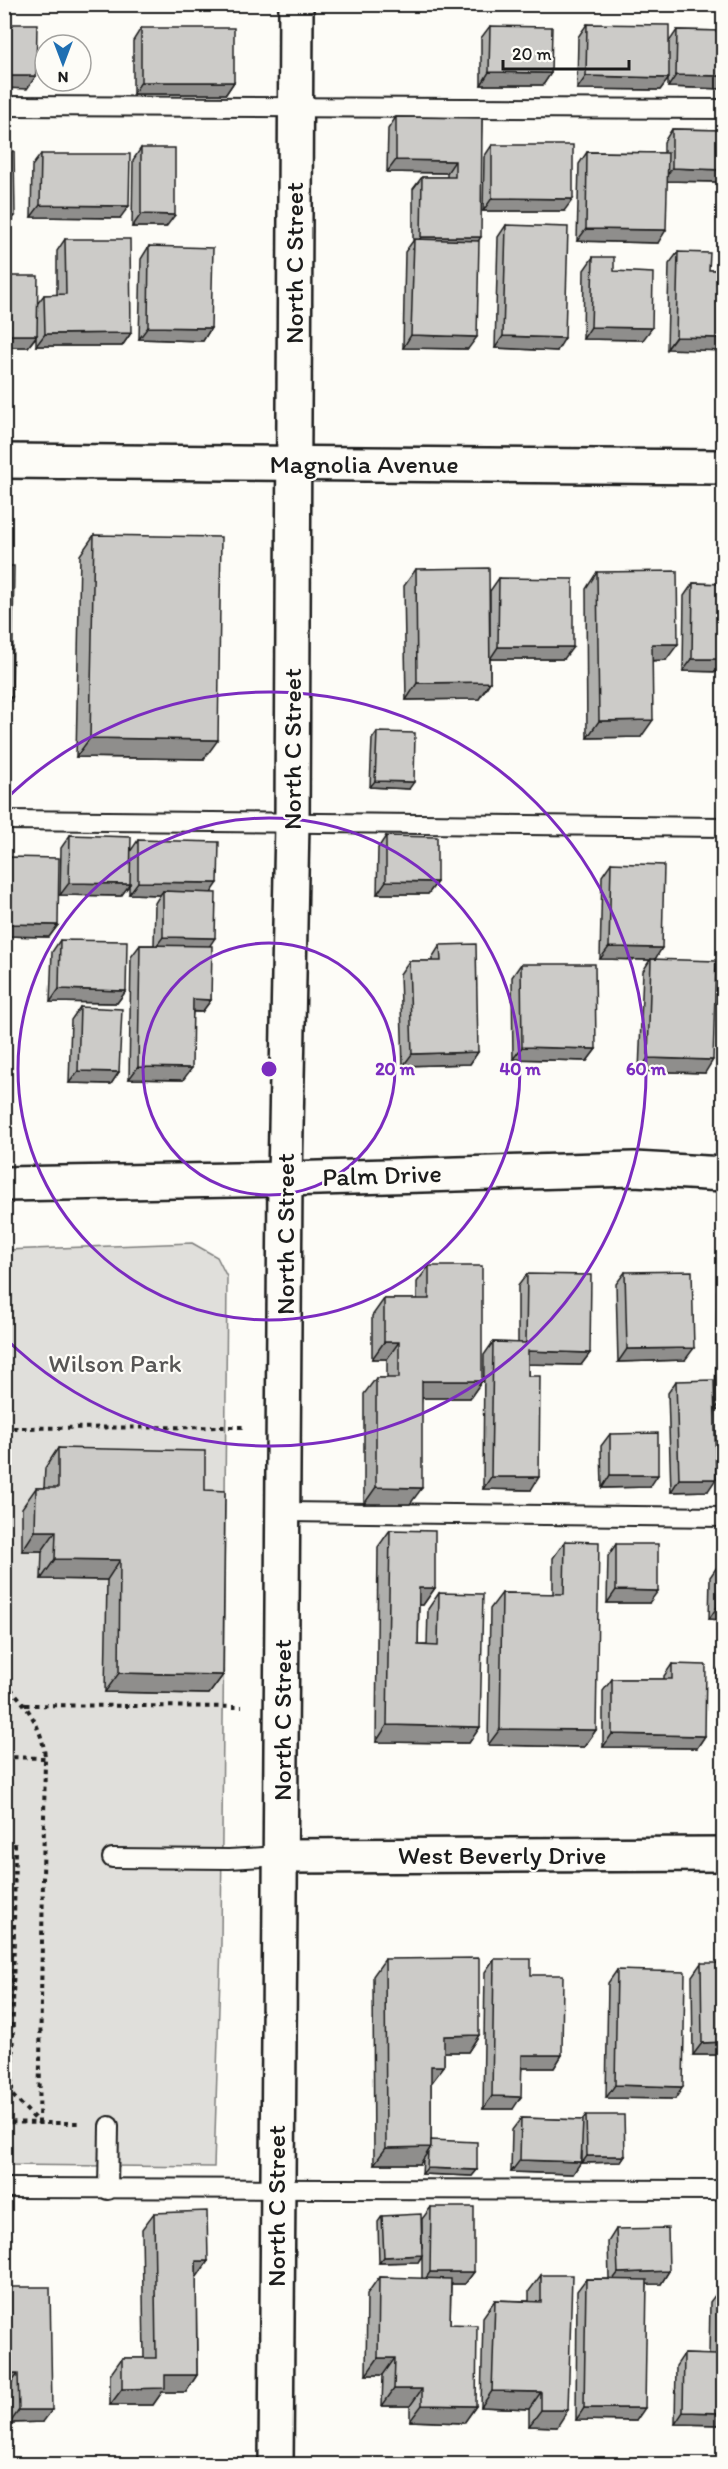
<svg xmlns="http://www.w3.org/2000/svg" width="728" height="2469" viewBox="0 0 728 2469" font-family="Itim,sans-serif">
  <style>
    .green { fill: #e0dfdb; stroke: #7e7e7c; stroke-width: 1.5 }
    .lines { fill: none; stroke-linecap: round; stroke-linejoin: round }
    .service-casing { stroke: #1c1c1c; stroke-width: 22 }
    .minor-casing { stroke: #1c1c1c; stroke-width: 38 }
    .tertiary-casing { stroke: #1c1c1c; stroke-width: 38 }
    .path { stroke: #1c1c1c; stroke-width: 4; stroke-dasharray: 4.5 4.5; stroke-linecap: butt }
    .service { stroke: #fdfcf7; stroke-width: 18 }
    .minor { stroke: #fdfcf7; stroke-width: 33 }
    .tertiary { stroke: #fdfcf7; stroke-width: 33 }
    .wall { fill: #afafac; stroke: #1c1c1c; stroke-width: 1.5 }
    .shaded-wall { fill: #8f8e8c; stroke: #1c1c1c; stroke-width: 1.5 }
    .building { fill: #cccbc8; stroke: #1c1c1c; stroke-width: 1.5 }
    .ring { fill: none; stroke: #7b2cbf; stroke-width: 3 }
    .labels { text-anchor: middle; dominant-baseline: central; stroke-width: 4.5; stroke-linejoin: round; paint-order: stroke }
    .street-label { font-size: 26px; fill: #1c1c1c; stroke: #fdfcf7 }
    .park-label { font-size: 26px; fill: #575655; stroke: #fdfcf7 }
    .centre { fill: #7b2cbf; stroke: #fdfcf7; stroke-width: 3 }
    .ring-label { font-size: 18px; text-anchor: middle; font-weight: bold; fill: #7b2cbf; stroke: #fdfcf7; stroke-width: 4.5; stroke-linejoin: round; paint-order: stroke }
  </style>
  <rect width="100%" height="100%" fill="#fdfcf7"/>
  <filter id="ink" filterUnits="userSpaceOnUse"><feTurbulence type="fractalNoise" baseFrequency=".0167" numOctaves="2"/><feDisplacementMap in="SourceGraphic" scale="12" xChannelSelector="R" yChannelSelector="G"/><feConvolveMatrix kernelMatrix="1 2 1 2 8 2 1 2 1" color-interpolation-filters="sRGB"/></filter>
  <g filter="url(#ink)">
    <path class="green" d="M192 1243 217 1257 227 1277 221 1943 214 2167 5 2165V1250Z"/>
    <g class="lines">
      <defs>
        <g id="service">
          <path d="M4 106 724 109"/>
          <path d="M4 820 724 827"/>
          <path d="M284 1512 724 1517"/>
          <path d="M112 1858 229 1859 281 1856"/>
          <path d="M4 2188 724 2190"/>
          <path d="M108 2190 109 2126"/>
        </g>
        <g id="minor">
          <path d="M4 461 724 467"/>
          <path d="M4 1184 285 1179 634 1169 724 1174"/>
          <path d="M281 1856 724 1854"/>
        </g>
        <path id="tertiary" d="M276 2464 285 1179 292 823 296 4"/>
      </defs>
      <use href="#service" class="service-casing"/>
      <use href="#minor" class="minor-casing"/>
      <use href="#tertiary" class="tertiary-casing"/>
      <g class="path">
        <path d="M4 1428 245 1427"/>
        <path d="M4 1682C26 1703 43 1728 45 1758L39 2123 4 2122"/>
        <path d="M25 1705 242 1707"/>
        <path d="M4 1757 45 1758"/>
        <path d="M4 1845H15L12 2095"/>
        <path d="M4 2095H12L39 2123H79"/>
      </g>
      <use href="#service" class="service"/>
      <use href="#minor" class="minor"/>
      <use href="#tertiary" class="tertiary"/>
    </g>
    <g class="wall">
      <path d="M587 24 669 42 677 30 723 31V89L668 87V79L660 90 577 89 578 37Z"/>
      <path d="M490 26 551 73 543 85H481V38Z"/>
      <path d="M141 28 234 82 226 94H133V41Z"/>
      <path d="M396 117 482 118 478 241 468 349 403 348 405 252 413 241V189L422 177H447V173L387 172 388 129Z"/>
      <path d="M672 129 723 130V200H719V182L667 181 658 243 577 241 579 164 587 152 664 153V142Z"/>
      <path d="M492 145 564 211H483L484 157Z"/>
      <path d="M141 148 166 227H132L133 160Z"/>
      <path d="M41 154 120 218 31 217 32 166Z"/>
      <path d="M506 225 557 351 495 348 498 237Z"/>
      <path d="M65 239 131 333 122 346H36V337L28 347H4L44 295H57V251Z"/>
      <path d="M149 246 211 328 203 341 139 339 141 259Z"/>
      <path d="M678 252 709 270H723L667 349 669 264Z"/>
      <path d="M593 257 614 271 643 340 583 339 584 270Z"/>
      <path d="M94 535 204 759 76 757 80 555Z"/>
      <path d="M416 569 490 636V591L499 578 564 659H490V682L479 699 406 700 404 586Z"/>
      <path d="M597 572 666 660 652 661 641 737 587 738 586 589Z"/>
      <path d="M693 583 723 584V672L683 671 684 596Z"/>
      <path d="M377 732 409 789 370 787 372 739Z"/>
      <path d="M70 835 130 852 138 840 211 892 209 946 211 1000 202 1012H193L183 1080 129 1079 131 957 140 945H154L155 903 160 895 129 894V885L121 896 60 895 61 848Z"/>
      <path d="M386 836 437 882 428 894H377L378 848Z"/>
      <path d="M9 857 58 925 49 937 4 936V864Z"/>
      <path d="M611 863 655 959 705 1073 639 1071 643 971 650 960 600 959 602 876Z"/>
      <path d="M60 940 126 991 117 1003 50 1002 52 952Z"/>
      <path d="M440 945 478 1052 470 1064 403 1066 400 974 409 961H432V958Z"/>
      <path d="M521 964 596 1049 587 1061 513 1059 512 977Z"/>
      <path d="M80 1007 119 1072 111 1084 69 1083 71 1020Z"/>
      <path d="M429 1266 482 1381 470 1398H422L410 1504H364V1394L376 1378H387V1359H372V1316L384 1299H417V1282Z"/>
      <path d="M625 1272 685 1360 618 1362 616 1284Z"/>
      <path d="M527 1274 590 1353 581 1365 528 1364 531 1490 483 1489 484 1355 493 1342 518 1343V1286Z"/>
      <path d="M723 1282V1411L715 1410 708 1491 671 1492 668 1393 676 1381 715 1409 717 1291Z"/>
      <path d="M610 1434 650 1487 602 1488 601 1446Z"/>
      <path d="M58 1448 205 1490 223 1675 209 1694 105 1692 107 1580 41 1579 42 1551H22V1508L36 1488H44L45 1468Z"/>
      <path d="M390 1530 435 1588 423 1605H419L418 1645H427L428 1609 439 1593 480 1727 469 1743 376 1742 378 1547Z"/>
      <path d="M565 1541 596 1730 584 1747 488 1745 490 1609 502 1593 553 1594V1558Z"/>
      <path d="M616 1544 649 1603H607L608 1556Z"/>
      <path d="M719 1564 723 1565V1620L709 1619 710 1577Z"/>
      <path d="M723 1662V1714H716L717 1671Z"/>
      <path d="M672 1664 705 1736 697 1748 603 1747V1691L612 1679H664V1676Z"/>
      <path d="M385 1959 479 2035 468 2052H444V2066L432 2082H431V2140L477 2170 472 2176 422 2174 423 2159 420 2164H374L373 1976Z"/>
      <path d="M494 1959 531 1975 562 2055 554 2068H522L513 2109H483L485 1972Z"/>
      <path d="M701 1963 723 2055H693L692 1976Z"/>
      <path d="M617 1970 675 2099 606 2098 608 1983Z"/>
      <path d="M586 2115 625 2156 621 2162 582 2163V2151L581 2162 573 2174 511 2172 512 2130 521 2118 582 2120Z"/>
      <path d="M431 2207 474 2272 465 2284H451L450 2324 476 2406 464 2423 410 2421V2406H382L383 2375H366L367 2294 379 2277 422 2279V2256L418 2262 379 2263 378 2222 382 2216 422 2247V2219Z"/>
      <path d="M154 2213 208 2261 196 2278 197 2375 186 2392H162L153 2405H110V2375L122 2358H144L142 2229Z"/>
      <path d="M616 2229 669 2271 661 2284H647L636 2421 576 2420 577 2291 586 2279H609L608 2242Z"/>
      <path d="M541 2275 557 2427 529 2426V2409L481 2407 483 2317 495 2300 529 2301V2291Z"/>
      <path d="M9 2287 43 2422 10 2423 9 2386H4V2293Z"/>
      <path d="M719 2290H723V2425L675 2424 676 2366 684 2354 709 2355 710 2302Z"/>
    </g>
    <g class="shaded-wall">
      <path d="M517 4H568L566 7 517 5Z"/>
      <path d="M489 72 551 73 543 85H481Z"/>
      <path d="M676 75 723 76V89L668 87Z"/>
      <path d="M4 76H36L27 89 4 88Z"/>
      <path d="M586 76 669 78 660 90 577 89Z"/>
      <path d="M141 82H234L226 94H133Z"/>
      <path d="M396 160 455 161 447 173 387 172Z"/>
      <path d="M672 168 723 170V175L719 182 663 181Z"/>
      <path d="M723 193V200H719Z"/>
      <path d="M492 198 573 199 564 211H483Z"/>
      <path d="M40 205 129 206 120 218 31 217Z"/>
      <path d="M141 214 175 215 166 227H132Z"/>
      <path d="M4 216H15L6 228H4Z"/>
      <path d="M586 229 666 230 658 243 577 241Z"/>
      <path d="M421 237H481L472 250 413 249Z"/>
      <path d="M148 327 211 328 203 341 139 339Z"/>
      <path d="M591 327 652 328 643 340 583 339Z"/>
      <path d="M131 333 122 346H36L45 334Z"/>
      <path d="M4 335H37L28 347H4Z"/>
      <path d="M411 335 477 337 468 349 403 348Z"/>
      <path d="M503 336 565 338 557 351 495 348Z"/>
      <path d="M676 337 723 338V351L667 349Z"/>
      <path d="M652 644H678L666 660 640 661Z"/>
      <path d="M498 647H573L564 659H490Z"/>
      <path d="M692 659H723V672L683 671Z"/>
      <path d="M490 682 479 699 406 700 417 683Z"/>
      <path d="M4 697H12L4 709Z"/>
      <path d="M653 720 641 737 587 738 599 721Z"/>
      <path d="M90 738 218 740 204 759 76 757Z"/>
      <path d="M375 781 414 782 409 789 370 787Z"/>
      <path d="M386 881 437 882 428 894H377Z"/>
      <path d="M138 882 218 883 209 896 163 891 160 895 129 894Z"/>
      <path d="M69 883 130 884 121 896 60 895Z"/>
      <path d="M8 924 58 925 49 937 4 936V929Z"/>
      <path d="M163 937 215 938 207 950 154 949Z"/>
      <path d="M609 947 662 948 654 961 651 959 650 960 600 959Z"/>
      <path d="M59 989 126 991 117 1003 50 1002Z"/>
      <path d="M193 999 211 1000 202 1012 185 1011Z"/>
      <path d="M522 1047 596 1049 587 1061 513 1059Z"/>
      <path d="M478 1052 470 1064 403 1066 412 1054Z"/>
      <path d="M648 1058 713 1060 705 1073 639 1071Z"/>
      <path d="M138 1067 192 1068 183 1080 129 1079Z"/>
      <path d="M78 1071 119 1072 111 1084 69 1083Z"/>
      <path d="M384 1342H399L387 1359H372Z"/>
      <path d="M694 1348 685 1360 618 1362 627 1349Z"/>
      <path d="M528 1351 590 1353 581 1365 520 1364Z"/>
      <path d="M422 1381H482L470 1398H411Z"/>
      <path d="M723 1398V1411L715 1410Z"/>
      <path d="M610 1475H658L650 1487 602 1488Z"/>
      <path d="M491 1477H539L531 1490 483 1489Z"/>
      <path d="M679 1479H716L708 1491 671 1492Z"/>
      <path d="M376 1487 422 1488 410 1504H364Z"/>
      <path d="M35 1531H56L42 1551H22Z"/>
      <path d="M55 1559 120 1560 107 1580 41 1579Z"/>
      <path d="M419 1588H435L423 1605H407Z"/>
      <path d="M616 1590 658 1591 649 1603H607Z"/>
      <path d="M717 1607H723V1620L709 1619Z"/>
      <path d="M119 1673 223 1675 209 1694 105 1692Z"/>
      <path d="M723 1703V1714H716Z"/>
      <path d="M387 1725 480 1727 469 1743 376 1742Z"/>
      <path d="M500 1729 596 1730 584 1747 488 1745Z"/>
      <path d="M612 1734 705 1736 697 1748 603 1747Z"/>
      <path d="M479 2035 468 2052H432L444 2036Z"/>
      <path d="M723 2042V2055H693L702 2043Z"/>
      <path d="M522 2055H562L554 2068H513Z"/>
      <path d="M431 2066H444L432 2082H419Z"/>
      <path d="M615 2085 683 2087 675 2099 606 2098Z"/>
      <path d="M492 2096 521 2097 513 2109H483Z"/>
      <path d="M431 2147 420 2164H374L386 2148Z"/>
      <path d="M587 2156H625L621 2162 582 2163Z"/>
      <path d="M520 2160 581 2162 573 2174 511 2172Z"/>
      <path d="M427 2168 477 2170 472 2176 422 2174Z"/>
      <path d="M422 2255 418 2262 379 2263 384 2257Z"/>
      <path d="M196 2261H208L196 2278Z"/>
      <path d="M669 2271 661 2284 609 2285 618 2273Z"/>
      <path d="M430 2272H474L465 2284H422Z"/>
      <path d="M378 2358H395L383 2375H366Z"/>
      <path d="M4 2374H18L9 2386H4Z"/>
      <path d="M165 2375H197L186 2392H162L153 2405H110L122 2389Z"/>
      <path d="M394 2389H422L410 2406H382Z"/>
      <path d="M492 2391 541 2392 529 2409 481 2407Z"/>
      <path d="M422 2405 476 2406 464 2423 410 2421Z"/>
      <path d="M584 2408H645L636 2421 576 2420Z"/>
      <path d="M19 2410H52L43 2422 10 2423Z"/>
      <path d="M541 2410H568L557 2427 529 2426Z"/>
      <path d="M683 2412 723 2413V2425L675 2424Z"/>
    </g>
    <g class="building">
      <path d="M4 24H37L36 76H4Z"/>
      <path d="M587 24 669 25V78L586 76Z"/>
      <path d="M490 26 552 27 551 73 489 72Z"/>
      <rect x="141" y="28" width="93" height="54"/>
      <path d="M677 30 723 31V76L676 75Z"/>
      <path d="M396 117 482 118 481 237H421L422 177H455V161L396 160Z"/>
      <path d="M672 129 723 130V170L672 168Z"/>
      <path d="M492 145H573V199L492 198Z"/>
      <path d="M141 148H175V215L141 214Z"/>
      <path d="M4 151H14L15 216H4Z"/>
      <path d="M587 152 668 153 666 230 586 229Z"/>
      <path d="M41 154H130L129 206 40 205Z"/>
      <path d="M506 225 568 227 565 338 503 336Z"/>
      <path d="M65 239H130L131 333 45 334 44 295 66 294Z"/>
      <path d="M414 239 479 241 477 337 411 335Z"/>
      <path d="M149 246 213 248 211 328 148 327Z"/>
      <path d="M678 252 710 253 709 270H723V338L676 337Z"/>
      <path d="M593 257H614V271L653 273 652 328 591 327Z"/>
      <path d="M4 276H38L37 335H4Z"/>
      <path d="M94 535 221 537 218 740 90 738Z"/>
      <path d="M4 566H14L12 697H4Z"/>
      <path d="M489 568 490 682 417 683 416 569Z"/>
      <path d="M677 571 678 644H652L653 720 599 721 597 572Z"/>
      <path d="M499 578 573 579V647H498Z"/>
      <path d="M693 583 723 584V659H692Z"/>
      <path d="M377 732 415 733 414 782 375 781Z"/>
      <rect x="4" y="753" width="4" height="35"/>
      <path d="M70 835 131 837 130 884 69 883Z"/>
      <path d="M386 836 437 837V882L386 881Z"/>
      <path d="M138 840 219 842 218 883 138 882Z"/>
      <path d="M9 857 59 858 58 925 8 924Z"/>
      <path d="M611 863 664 865 662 948 609 947Z"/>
      <path d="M163 891 216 893 215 938 163 937Z"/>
      <path d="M60 940 127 941 126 991 59 989Z"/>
      <path d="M476 944 478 1052 412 1054 409 961H441L440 945Z"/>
      <path d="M140 945 212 946 211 1000 193 999 192 1068 138 1067Z"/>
      <path d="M651 959 716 961 713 1060 648 1058Z"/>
      <path d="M521 964H595L596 1049 522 1047Z"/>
      <path d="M80 1007 122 1009 119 1072 78 1071Z"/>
      <path d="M429 1266H482V1381H422V1488L376 1487V1378H399V1342H384V1299H429Z"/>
      <path d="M692 1271 694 1348 627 1349 625 1272Z"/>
      <path d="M527 1274 591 1275 590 1353 528 1351V1376H540L539 1477H491L493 1342 526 1343Z"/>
      <path d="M714 1380 716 1479H679L676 1381Z"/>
      <path d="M658 1433V1475H610V1434Z"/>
      <path d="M58 1448 205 1451V1490L225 1491 223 1675 119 1673 120 1560 55 1559 56 1531H35L36 1488H58Z"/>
      <path d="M390 1530 435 1531V1588H419L418 1645 438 1646 439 1593 483 1594 480 1727 387 1725Z"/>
      <path d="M565 1541 599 1542 596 1730 500 1729 502 1593 564 1594Z"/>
      <path d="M616 1544H658V1591L616 1590Z"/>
      <path d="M719 1564 723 1565V1607H717Z"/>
      <path d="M672 1664 706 1665 705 1736 612 1734V1679H672Z"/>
      <path d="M479 1958V2035L444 2036V2066H431V2147L386 2148 385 1959Z"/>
      <path d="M494 1959H531V1975H563L562 2055H522L521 2097 492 2096Z"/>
      <path d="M701 1963H723V2042L702 2043Z"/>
      <path d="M617 1970 685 1972 683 2087 615 2085Z"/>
      <path d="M586 2115H624L625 2156H587Z"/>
      <path d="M521 2118 583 2120 581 2162 520 2160Z"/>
      <path d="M431 2140 477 2142V2170L427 2168 428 2152 431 2147Z"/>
      <path d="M431 2207H474V2272H430Z"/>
      <path d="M207 2211 208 2261H196L197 2375H165V2388L122 2389V2358H156L154 2213Z"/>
      <path d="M421 2214 422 2255 384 2257 382 2216Z"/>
      <path d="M668 2228 669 2271 618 2273 616 2229Z"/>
      <path d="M541 2275H572L568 2410H541V2392L492 2391 495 2300 541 2302Z"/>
      <path d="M379 2277 451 2279 450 2324 477 2325 476 2406 422 2405V2389H394L395 2358H378Z"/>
      <path d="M586 2279 647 2280 645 2408H584Z"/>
      <path d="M9 2287H50L52 2410H19L18 2374H4V2328H9Z"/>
      <path d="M719 2290H723V2413L683 2412 684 2354 717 2355Z"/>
    </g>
  </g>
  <g class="ring">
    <circle cx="269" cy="1069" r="126"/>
    <circle cx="269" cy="1069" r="251"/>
    <path d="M5 800A377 377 0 1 1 5 1338"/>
  </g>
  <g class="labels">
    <g class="street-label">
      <text transform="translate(294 263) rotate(-90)">North C Street</text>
      <text x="364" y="464">Magnolia Avenue</text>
      <text transform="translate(292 749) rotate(-90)">North C Street</text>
      <text transform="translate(382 1175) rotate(-2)">Palm Drive</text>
      <text transform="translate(285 1234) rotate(-90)">North C Street</text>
      <text transform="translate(282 1720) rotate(-90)">North C Street</text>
      <text x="502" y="1855">West Beverly Drive</text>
      <text transform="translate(276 2206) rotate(-90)">North C Street</text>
    </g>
    <g class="park-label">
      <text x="115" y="1363">Wilson Park</text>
    </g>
  </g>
  <circle cx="269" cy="1069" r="9" class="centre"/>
  <g class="ring-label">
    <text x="395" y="1075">20 m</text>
    <text x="520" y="1075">40 m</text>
    <text x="646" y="1075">60 m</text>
  </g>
  <rect width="728" height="2469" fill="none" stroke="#fdfcf7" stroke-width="24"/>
  <rect x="12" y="12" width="704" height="2445" fill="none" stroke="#1c1c1c" stroke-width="2" filter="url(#ink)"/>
  <g transform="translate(63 63) rotate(180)"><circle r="28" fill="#fdfcf7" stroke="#a3a29f" stroke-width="1.5"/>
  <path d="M0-4.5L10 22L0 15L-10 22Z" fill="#1f6fb2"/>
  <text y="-9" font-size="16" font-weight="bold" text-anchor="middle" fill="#1c1c1c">N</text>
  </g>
  <path d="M503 60v9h126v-9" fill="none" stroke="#1c1c1c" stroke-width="3"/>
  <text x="512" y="60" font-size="18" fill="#1c1c1c" stroke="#fdfcf7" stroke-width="4.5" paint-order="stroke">20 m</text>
</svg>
